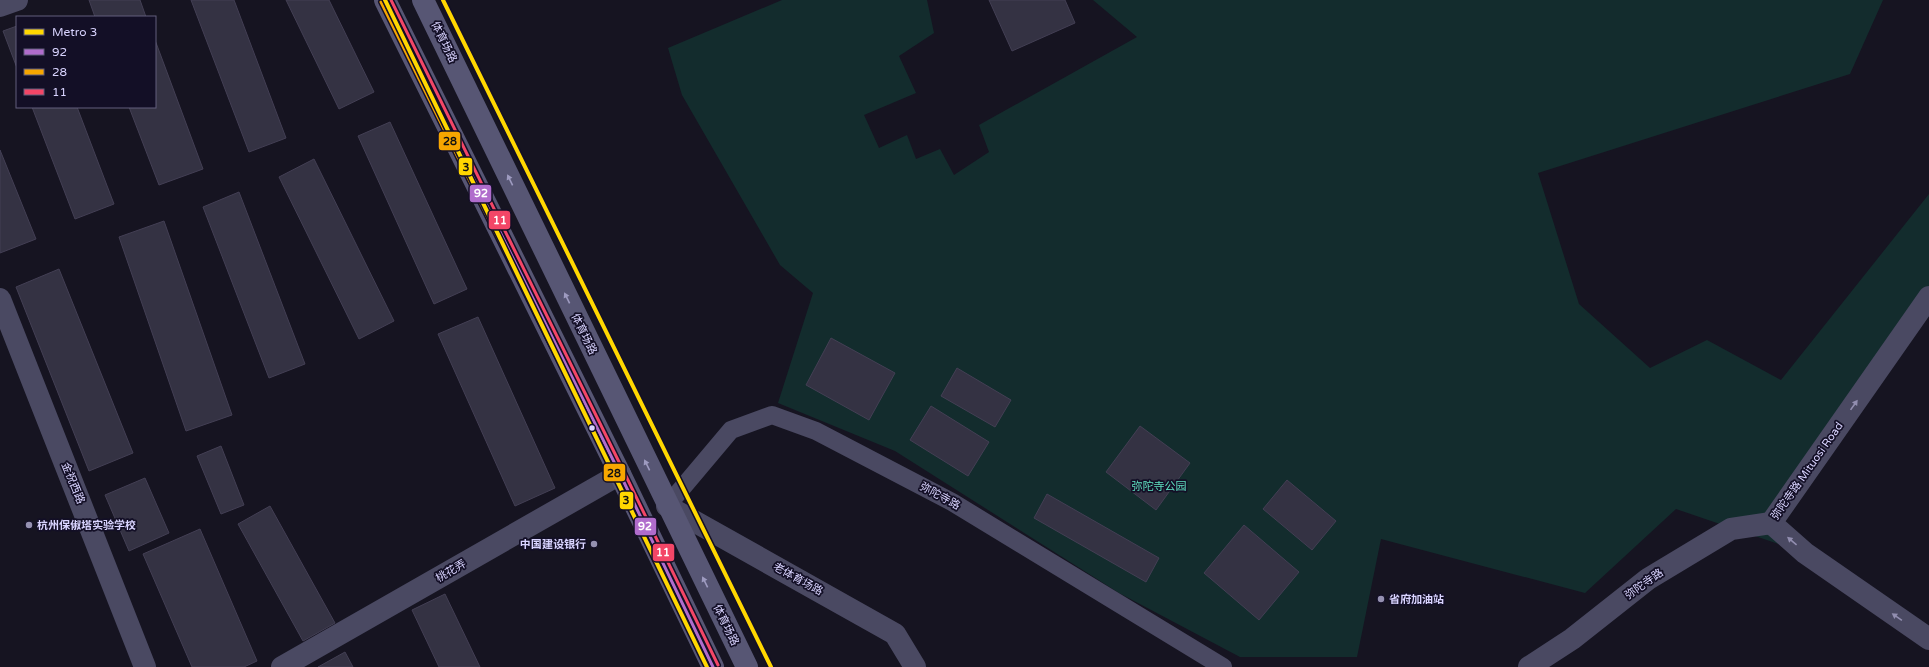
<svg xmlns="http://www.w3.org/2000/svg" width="1929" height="667" viewBox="0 0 1929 667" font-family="'Varela Round','Noto Sans SC',sans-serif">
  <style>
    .green { fill: #132c2d }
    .building { fill: #343243; stroke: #433f54 }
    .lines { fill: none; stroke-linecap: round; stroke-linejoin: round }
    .pedestrian { stroke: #4a4962; stroke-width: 18 }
    .minor { stroke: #4a4962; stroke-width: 22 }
    .tertiary { stroke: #4a4962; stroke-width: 22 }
    .secondary { stroke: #575674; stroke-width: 22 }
    .bus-1-casing { stroke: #130f26; stroke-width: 6 }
    .bus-2-casing { stroke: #130f26; stroke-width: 6 }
    .bus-3-casing { stroke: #130f26; stroke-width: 6 }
    .bus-1 { stroke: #b06ccc; stroke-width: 3 }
    .bus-2 { stroke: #f7a600; stroke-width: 3 }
    .bus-3 { stroke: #f34667; stroke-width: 3 }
    .metro-1-casing { stroke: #130f26; stroke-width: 7 }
    .metro-1 { stroke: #ffd700; stroke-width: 4 }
    .oneway { fill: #9e9bc0 }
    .oneway2 { fill: #928eb0 }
    .bus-dot { fill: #d9d4ff; stroke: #130f26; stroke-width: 1.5 }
    .poi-dot { fill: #9591b1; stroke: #130f26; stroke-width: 1.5 }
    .labels { text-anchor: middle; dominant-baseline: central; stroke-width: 3.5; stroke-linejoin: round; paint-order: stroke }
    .street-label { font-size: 11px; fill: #d9d4ff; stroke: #130f26 }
    .park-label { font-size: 11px; fill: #5fe0c0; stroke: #130f26 }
    .poi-label { font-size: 11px; font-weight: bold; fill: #d9d4ff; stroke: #130f26; text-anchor: start }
    .line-badge { stroke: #130f26; stroke-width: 1.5 }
    .badge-label { font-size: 11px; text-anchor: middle; font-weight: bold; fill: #fff }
    .pale-badge-label { font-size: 11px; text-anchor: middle; font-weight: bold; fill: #111 }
  </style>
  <rect width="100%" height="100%" fill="#161421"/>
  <path class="green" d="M782 0H927L934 33 899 56 916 93 864 115 879 148 907 135 916 159 940 149 954 175 989 152 979 125 1137 37 1093 0H1883L1850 74 1538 173 1579 304 1650 368 1707 340 1781 380 1929 194V297L1771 523 1805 553 1676 509 1585 593 1381 539 1357 657H1240L1119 593 895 451 778 403 813 293 780 265 682 95 668 48Z"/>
  <g class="building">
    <path d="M89 0H140L146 17H95Z"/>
    <path d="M191 0H234L286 138 249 152Z"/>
    <path d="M286 0H329L374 92 339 109Z"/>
    <path d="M989 0H1065L1075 23 1012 51Z"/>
    <path d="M17 26V68L3 31Z"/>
    <path d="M155 40 203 169 159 185 129 107H155Z"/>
    <path d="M32 107H77L114 204 75 219Z"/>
    <path d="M390 122 467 289 434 304 358 136Z"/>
    <path d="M0 150 36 239 0 253Z"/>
    <path d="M314 159 394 321 359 339 279 177Z"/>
    <path d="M239 192 305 364 269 378 203 207Z"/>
    <path d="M164 221 232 415 186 431 119 237Z"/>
    <path d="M59 269 133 453 89 471 16 287Z"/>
    <path d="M478 317 555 488 515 506 438 334Z"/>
    <path d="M831 338 895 373 869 420 806 385Z"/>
    <path d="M957 368 1011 400 995 427 941 396Z"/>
    <path d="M931 406 989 442 968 476 910 440Z"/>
    <path d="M1140 426 1190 463 1156 510 1106 472Z"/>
    <path d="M221 446 244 505 221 514 197 456Z"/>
    <path d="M145 478 169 533 129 551 105 495Z"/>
    <path d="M1287 480 1336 521 1312 550 1263 509Z"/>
    <path d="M1047 494 1159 558 1146 582 1034 518Z"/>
    <path d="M270 506 335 623 303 641 238 524Z"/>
    <path d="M1244 525 1299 572 1259 620 1204 573Z"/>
    <path d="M200 529 257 661 244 667H192L143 554Z"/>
    <path d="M445 594 480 667H439L412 610Z"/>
    <path d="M345 652 353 667H318Z"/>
  </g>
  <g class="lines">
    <path class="pedestrian" d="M667 506 731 430 772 415 816 431 952 502 1223 667"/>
    <g class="minor">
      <path d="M1929 297 1771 523 1805 553 1929 639"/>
      <path d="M0 299 145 667"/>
      <path d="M667 506 895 634 915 667"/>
      <path d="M282 667 620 474"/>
      <path d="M1529 667 1572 639 1648 579 1731 529 1771 523"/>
    </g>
    <path class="tertiary" d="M0 6 17 0"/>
    <g class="secondary">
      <path d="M385 0 620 474 713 667"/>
      <path d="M423 0 747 667"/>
    </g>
    <defs>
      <path id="bus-1" d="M385 0 620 474 713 667"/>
      <path id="bus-2" d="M381 2 616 476 707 667"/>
      <path id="bus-3" d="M391 0 624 472 718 665"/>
    </defs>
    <use href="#bus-1" class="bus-1-casing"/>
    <use href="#bus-2" class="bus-2-casing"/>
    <use href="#bus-3" class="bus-3-casing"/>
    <use href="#bus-1" class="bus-1"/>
    <use href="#bus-2" class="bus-2"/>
    <use href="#bus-3" class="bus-3"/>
    <defs>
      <g id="metro-1">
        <path d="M385 0 707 667"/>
        <path d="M443 0 771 667"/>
      </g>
    </defs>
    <use href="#metro-1" class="metro-1-casing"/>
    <use href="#metro-1" class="metro-1"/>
  </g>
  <defs><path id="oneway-solid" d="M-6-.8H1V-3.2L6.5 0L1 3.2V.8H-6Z"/></defs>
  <g class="oneway">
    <use href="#oneway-solid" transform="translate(510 180) rotate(-116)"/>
    <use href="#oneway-solid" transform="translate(567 298) rotate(-116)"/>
    <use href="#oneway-solid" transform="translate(647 465) rotate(-116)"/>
    <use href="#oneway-solid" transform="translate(705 582) rotate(-116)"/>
  </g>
  <g class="oneway2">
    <use href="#oneway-solid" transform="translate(1854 405) rotate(-55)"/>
    <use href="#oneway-solid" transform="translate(1792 541) rotate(-140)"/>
    <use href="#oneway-solid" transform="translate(1897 617) rotate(-145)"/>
  </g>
  <circle class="bus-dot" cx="592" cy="428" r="3.5"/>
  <g class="poi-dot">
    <circle cx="29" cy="525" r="4"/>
    <circle cx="594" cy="544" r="4"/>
    <circle cx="1381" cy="599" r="4"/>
  </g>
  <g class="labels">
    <g class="street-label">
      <text transform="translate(444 42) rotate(64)">体育场路</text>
      <text transform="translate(584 334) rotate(64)">体育场路</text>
      <text transform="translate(1807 471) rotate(-55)">弥陀寺路 Mituosi Road</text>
      <text transform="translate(73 483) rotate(68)">金祝西路</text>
      <text transform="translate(940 496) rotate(29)">弥陀寺路</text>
      <text transform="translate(451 571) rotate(-30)">桃花弄</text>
      <text transform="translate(798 579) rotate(29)">老体育场路</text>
      <text transform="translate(1644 584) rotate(-35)">弥陀寺路</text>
      <text transform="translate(726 625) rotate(64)">体育场路</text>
    </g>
    <g class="park-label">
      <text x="1159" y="486">弥陀寺公园</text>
    </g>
    <g class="poi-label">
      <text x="37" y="525">杭州保俶塔实验学校</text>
      <text x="586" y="544" text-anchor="end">中国建设银行</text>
      <text x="1389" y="599">省府加油站</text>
    </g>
  </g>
  <g class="line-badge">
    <rect x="438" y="131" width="23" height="20" rx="4" fill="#f7a600"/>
    <rect x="458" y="157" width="15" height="19" rx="4" fill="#ffd700"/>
    <rect x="469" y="184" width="23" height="19" rx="4" fill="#b06ccc"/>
    <rect x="488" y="210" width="23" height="20" rx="4" fill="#f34667"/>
    <rect x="603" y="463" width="23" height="19" rx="4" fill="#f7a600"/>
    <rect x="619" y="491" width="15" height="19" rx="4" fill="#ffd700"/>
    <rect x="634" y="517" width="23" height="19" rx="4" fill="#b06ccc"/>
    <rect x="652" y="543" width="23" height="19" rx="4" fill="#f34667"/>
  </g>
  <g class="badge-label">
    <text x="481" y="197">92</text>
    <text x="500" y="224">11</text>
    <text x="645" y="530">92</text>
    <text x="663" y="556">11</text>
  </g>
  <g class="pale-badge-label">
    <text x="450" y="145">28</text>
    <text x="466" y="171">3</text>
    <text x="614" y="477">28</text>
    <text x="626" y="504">3</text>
  </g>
  <rect x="16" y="16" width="140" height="92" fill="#130f26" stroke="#625e7d"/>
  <rect x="24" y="29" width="20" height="6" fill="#ffd700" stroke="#625e7d"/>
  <text x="52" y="36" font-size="12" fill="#d9d4ff">Metro 3</text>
  <rect x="24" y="49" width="20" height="6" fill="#b06ccc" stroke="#625e7d"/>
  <text x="52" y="56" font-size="12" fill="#d9d4ff">92</text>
  <rect x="24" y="69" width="20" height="6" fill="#f7a600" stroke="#625e7d"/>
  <text x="52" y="76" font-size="12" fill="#d9d4ff">28</text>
  <rect x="24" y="89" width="20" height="6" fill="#f34667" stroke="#625e7d"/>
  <text x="52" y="96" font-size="12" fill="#d9d4ff">11</text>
</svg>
